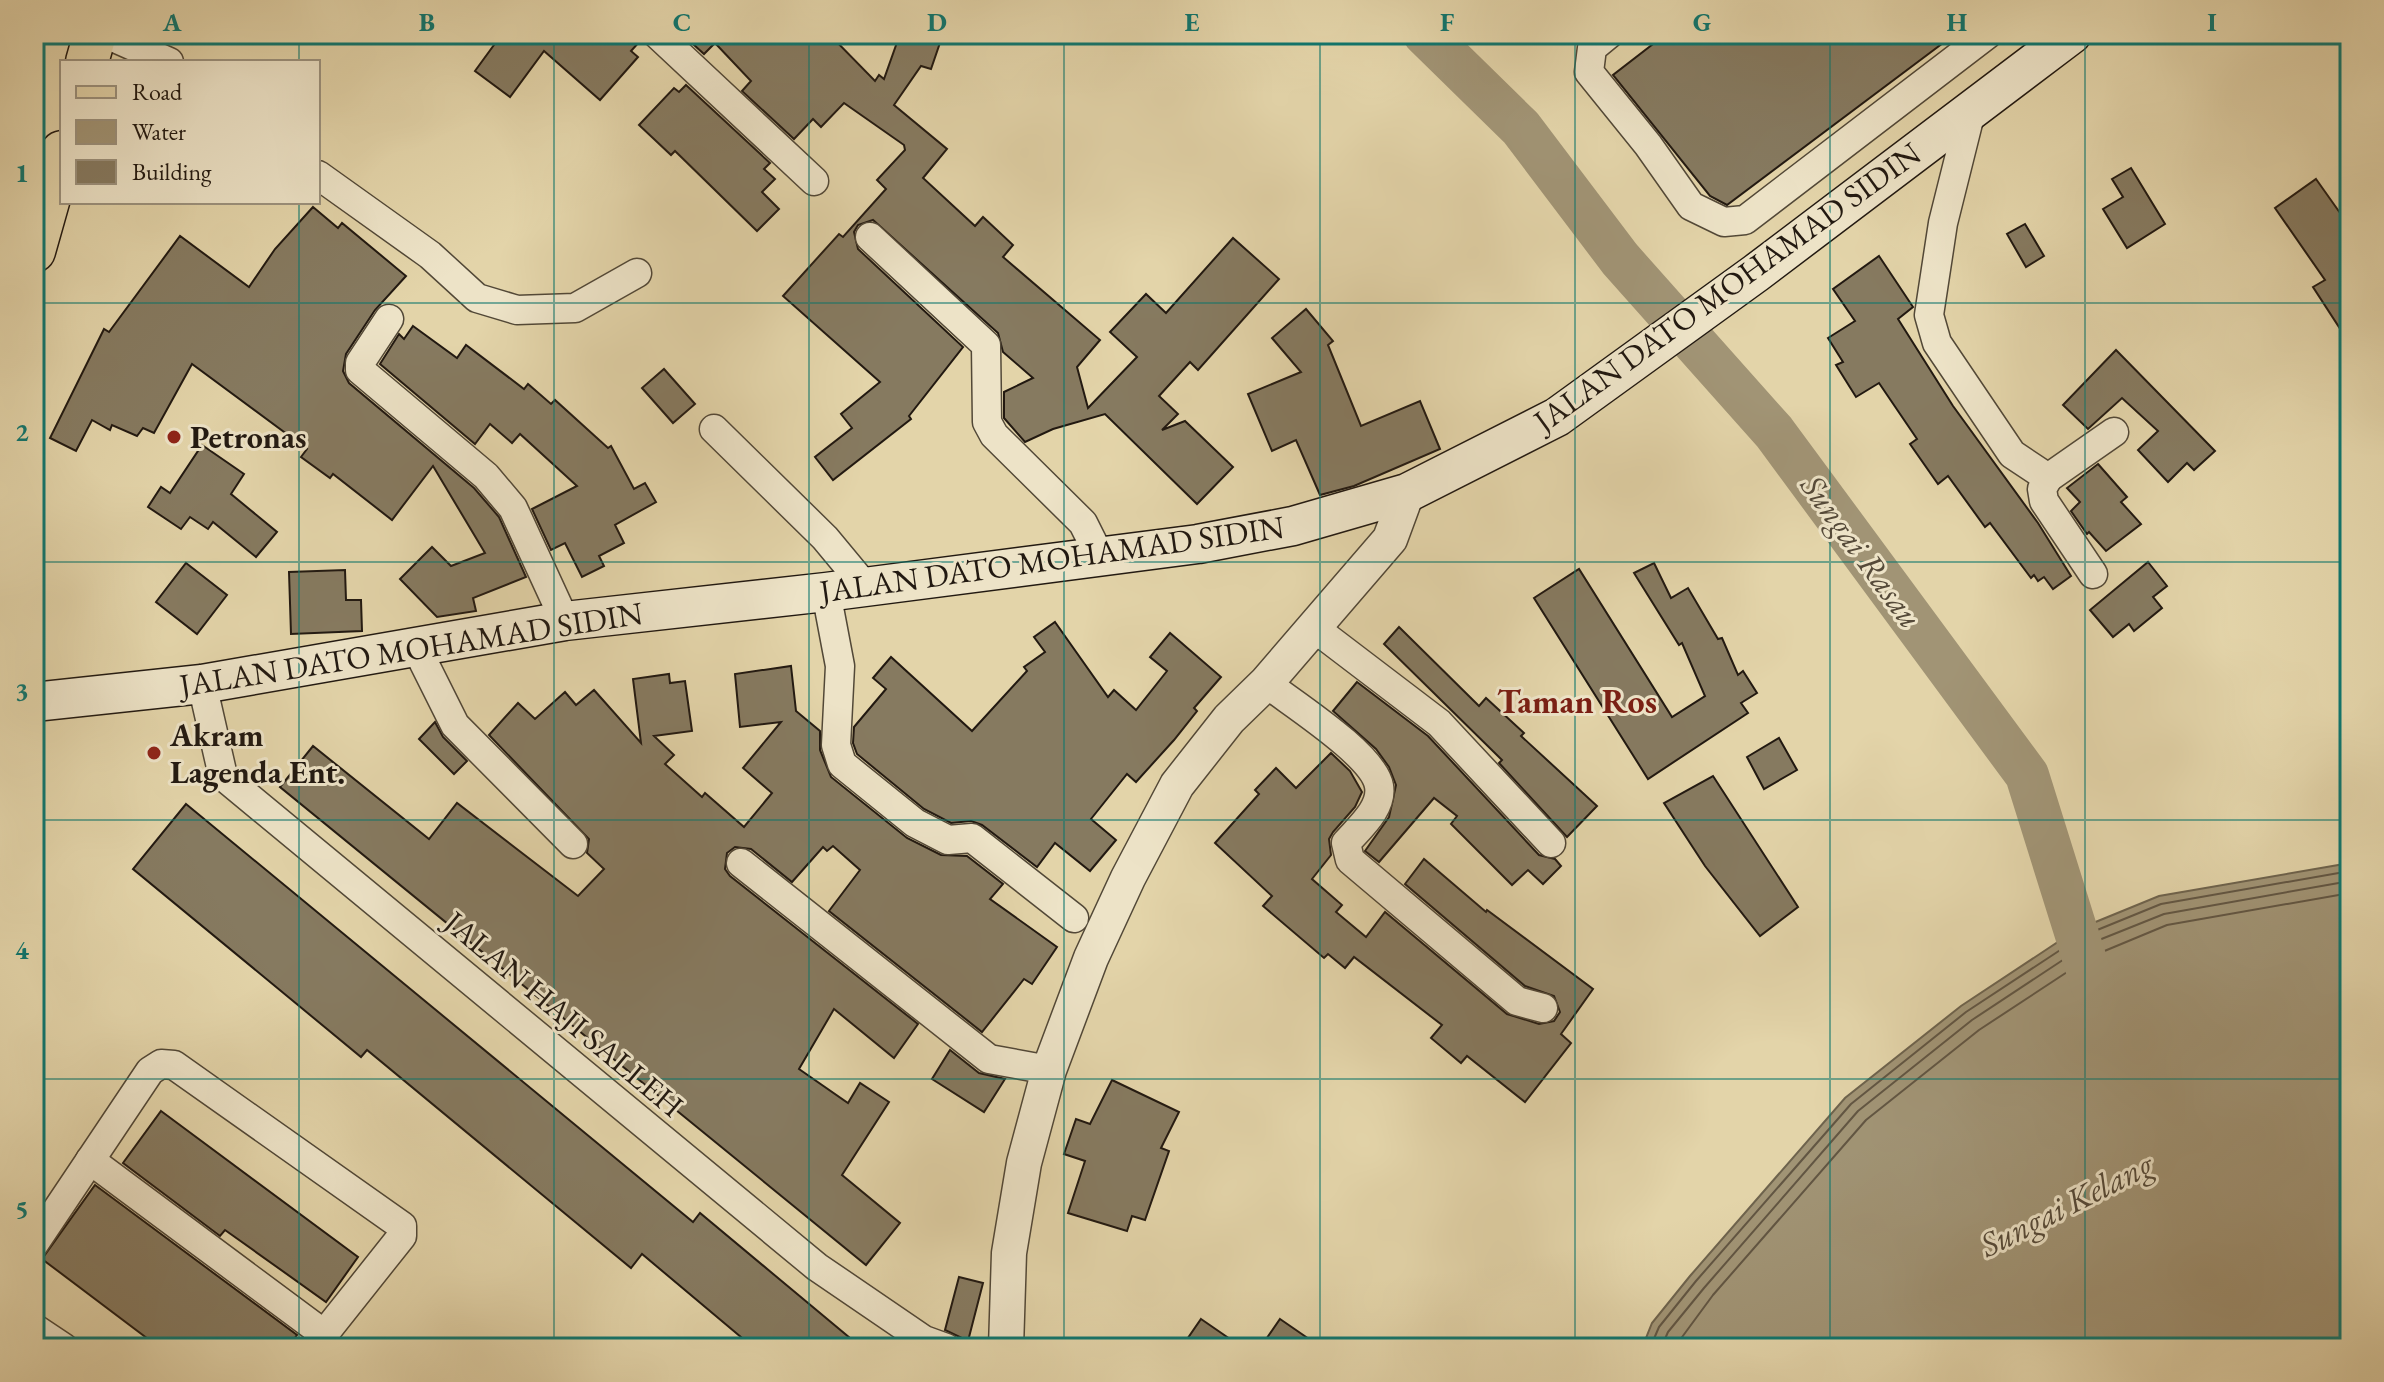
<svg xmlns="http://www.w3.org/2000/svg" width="2384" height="1382" viewBox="0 0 2384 1382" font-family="'EB Garamond',serif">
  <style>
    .water { fill: #a19475; stroke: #6e634d; stroke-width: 2 }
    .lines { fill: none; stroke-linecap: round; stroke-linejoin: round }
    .shore { stroke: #625643; stroke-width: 2 }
    .river { stroke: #a19475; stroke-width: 44 }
    .building { fill: #867a60; stroke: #221911; stroke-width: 2 }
    .minor-casing { stroke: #524837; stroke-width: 31 }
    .tertiary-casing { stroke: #524837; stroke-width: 37 }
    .secondary-casing { stroke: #221911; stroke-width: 41 }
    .primary-casing { stroke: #221911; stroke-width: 45 }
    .minor { stroke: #ede3c7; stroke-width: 28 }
    .tertiary { stroke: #ede3c7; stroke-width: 34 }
    .secondary { stroke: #ede3c7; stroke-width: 38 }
    .primary { stroke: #e3d4a9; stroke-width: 42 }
    .grid { fill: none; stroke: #0f766e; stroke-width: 2; stroke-opacity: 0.55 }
    .poi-dot { fill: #8f2418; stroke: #ede3c7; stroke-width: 3 }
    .labels { text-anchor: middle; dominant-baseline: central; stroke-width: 6; stroke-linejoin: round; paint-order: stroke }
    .street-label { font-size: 32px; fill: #221911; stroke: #ede3c7 }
    .poi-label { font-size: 32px; font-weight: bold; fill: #221911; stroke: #ede3c7; text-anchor: start }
    .water-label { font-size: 34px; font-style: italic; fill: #554a39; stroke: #ede3c7 }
    .neighbourhood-label { font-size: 34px; font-weight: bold; fill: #7a1f14; stroke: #ede3c7 }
    .neatline { fill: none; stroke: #0f766e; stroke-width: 3 }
    .grid-label { font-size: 26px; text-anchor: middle; font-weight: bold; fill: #0f766e }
  </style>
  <rect width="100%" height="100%" fill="#e3d4a9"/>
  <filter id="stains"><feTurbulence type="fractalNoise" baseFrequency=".0025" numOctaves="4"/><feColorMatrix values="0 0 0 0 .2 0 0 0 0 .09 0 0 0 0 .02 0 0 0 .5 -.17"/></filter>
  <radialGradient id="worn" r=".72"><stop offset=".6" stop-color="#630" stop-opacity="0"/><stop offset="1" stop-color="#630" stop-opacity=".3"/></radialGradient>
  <path class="water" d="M2350 863V1348H1642L1652 1323 1690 1276 1845 1098 1961 1006 2076 930 2159 896Z"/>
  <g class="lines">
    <g class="shore">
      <path d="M1650 1348 1659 1327 1696 1281 1851 1104 1966 1012 2080 937 2161 904 2350 871"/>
      <path d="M1661 1348 1668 1332 1704 1288 1858 1111 1972 1020 2084 946 2164 914 2350 881"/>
      <path d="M1674 1348 1713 1295 1866 1120 1979 1030 2090 957 2167 925 2350 893"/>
    </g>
    <path class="river" d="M1425 34 1521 128 1620 259 1774 432 2027 775 2093 986"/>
  </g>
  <g class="building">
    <path d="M502 34H640L641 40 631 51 638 57 600 100 544 51 510 97 475 71Z"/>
    <path d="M682 34H829L875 81 879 75 884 79 900 34H943L931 69 921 66 894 105 947 149 923 178 975 226 983 217 1013 245 1003 257 1100 340 1077 367 1088 408 1137 357 1110 332 1146 294 1166 313 1233 238 1279 279 1198 370 1190 362 1159 396 1178 414 1162 430 1185 421 1233 467 1197 504 1105 414 1053 429 1025 442 1004 418V392L1033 378 1003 352 998 333 873 220 858 225 854 232 858 249 963 347 909 416 911 419 833 480 815 457 852 428 841 414 880 382 783 296 839 234 843 237 886 189 877 180 905 150 904 145 844 103 821 127 813 119 794 139 742 91 751 81 715 43 704 54Z"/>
    <path d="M1666 34H1955L1727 205 1710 196 1613 75Z"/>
    <path d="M686 85 770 163 764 169 775 179 762 192 779 209 757 231 675 151 671 155 639 125 674 88 679 92Z"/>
    <path d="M2131 168 2165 224 2127 248 2103 209 2123 197 2112 179Z"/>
    <path d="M2316 179 2350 227V344L2313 287 2325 280 2275 208Z"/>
    <path d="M313 207 338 228 342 223 406 276 375 310 346 354 343 371 349 383 474 488 499 517 526 577 473 598 476 611 437 617 400 579 432 547 451 566 485 553 433 466 392 520 333 474 330 478 301 457 307 449 192 364 154 433 143 428 137 436 112 425 110 430 92 420 76 451 50 438 104 329 109 332 180 236 249 287 275 249Z"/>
    <path d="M2025 224 2044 256 2026 267 2007 234Z"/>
    <path d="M1879 256 1913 307 1898 319 1953 406 2038 523 2071 576 2053 589 2044 577 2038 581 2034 575 2031 578 1990 523 1985 527 1948 476 1938 484 1910 444 1917 439 1879 383 1856 397 1836 365 1843 362 1828 338 1855 321 1833 289Z"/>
    <path d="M1306 309 1333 341 1328 345 1361 426 1420 401 1440 449 1354 486 1320 495 1296 440 1272 451 1248 394 1301 372 1272 338Z"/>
    <path d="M413 326 457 358 466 345 524 389 528 384 551 404 555 400 608 448 611 446 634 489 645 483 656 502 615 525 624 543 599 556 604 566 582 577 565 543 551 550 532 509 577 486 520 434 512 443 490 424 475 444 380 364 399 334 404 339Z"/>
    <path d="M2116 350 2215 451 2194 470 2187 463 2168 482 2138 450 2158 431 2122 398 2088 429 2063 405Z"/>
    <path d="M664 369 695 404 673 423 642 388Z"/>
    <path d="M202 445 244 474 231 494 277 532 256 557 213 522 208 529 190 517 181 529 148 507 161 487 170 493Z"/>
    <path d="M2098 464 2127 497 2121 502 2141 524 2106 551 2089 532 2087 534 2071 511 2080 502 2067 488Z"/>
    <path d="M2148 562 2167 586 2153 597 2162 608 2134 631 2129 624 2113 637 2090 610Z"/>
    <path d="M186 563 227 595 197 634 156 602Z"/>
    <path d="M1654 563 1671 598 1688 588 1718 639 1722 638 1738 675 1743 671 1757 693 1741 703 1748 713 1648 779 1534 598 1579 569 1672 717 1705 696 1682 643 1679 645 1634 573Z"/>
    <path d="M345 570 346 600H361L362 631 291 634 289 572Z"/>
    <path d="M1055 622 1108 697 1114 690 1136 710 1167 671 1150 657 1170 633 1221 677 1194 708 1197 711 1174 740 1136 782 1127 774 1091 819 1116 840 1090 871 1055 843 1037 867 982 825 971 821 951 823 924 809 857 754 853 743 854 727 886 689 873 678 891 657 972 731 1027 671 1024 667 1045 652 1034 637Z"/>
    <path d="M1399 627 1479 706 1486 698 1524 733 1521 736 1597 806 1567 837 1499 763 1502 760 1384 644Z"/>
    <path d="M791 666 796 711 820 731V750L831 777 907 838 941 855 967 856 1003 884 990 899 1057 947 1032 984 1024 979 982 1032 829 911 860 870 833 846 827 851 823 847 792 882 751 849 735 847 727 853 725 869 730 876 918 1024 894 1058 834 1009 799 1069 848 1103 860 1083 889 1102 842 1175 900 1223 866 1265 280 787 313 746 429 839 457 803 578 896 604 869 587 853 589 839 489 735 518 703 535 719 565 692 576 705 594 690 641 743 633 679 669 674 670 683 685 681 692 731 654 736 674 755 665 764 702 797 705 793 744 827 772 793 743 768 781 722 740 727 735 674Z"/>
    <path d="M1357 682 1428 736 1539 855 1555 859 1561 866 1543 884 1528 870 1512 885 1451 824 1457 816 1434 798 1379 862 1365 851 1389 817 1396 785 1389 767 1376 749 1333 711Z"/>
    <path d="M435 722 443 737 467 761 454 774 419 739Z"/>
    <path d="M1779 738 1797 770 1764 789 1747 757Z"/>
    <path d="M1331 753 1350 771 1362 792 1355 807 1333 832 1329 839 1331 855 1312 879 1342 905 1336 912 1366 937 1385 912 1507 1014 1539 1024 1554 1021 1560 1012 1554 996 1525 986 1405 884 1424 859 1486 912 1487 910 1593 989 1561 1034 1571 1043 1525 1102 1467 1056 1461 1063 1431 1038 1442 1025 1354 957 1345 968 1328 954 1324 958 1263 906 1272 896 1215 843 1259 794 1255 790 1276 768 1296 788Z"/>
    <path d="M1713 776 1798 907 1760 936 1705 866 1664 803Z"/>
    <path d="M186 804 693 1222 700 1213 862 1348H754L642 1254 631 1268 367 1050 361 1057 133 869Z"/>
    <path d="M950 1050 979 1073 1005 1079 984 1112 932 1079Z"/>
    <path d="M1112 1080 1179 1112 1161 1148 1169 1151 1145 1220 1132 1216 1127 1231 1068 1213 1085 1161 1064 1154 1076 1119 1090 1124Z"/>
    <path d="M161 1111 358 1257 326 1302 225 1230 220 1236 123 1163Z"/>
    <path d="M95 1185 297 1335 287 1348H160L42 1259Z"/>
    <path d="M959 1277 983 1283 968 1341 945 1330Z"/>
    <path d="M1201 1319 1243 1348H1181Z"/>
    <path d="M1280 1319 1322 1348H1260Z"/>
  </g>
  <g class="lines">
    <defs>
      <g id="minor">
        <path d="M106 34 169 62"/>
        <path d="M657 34 814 181"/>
        <path d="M1609 34 1592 48 1589 72 1648 145 1691 206 1724 222 1745 220 1988 34"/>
        <path d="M1972 107 1943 223 1929 315 1937 343 2012 454 2048 478 2114 432"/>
        <path d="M318 175 430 255 477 298 517 310 575 308 637 273"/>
        <path d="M870 237 986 345 987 422 994 435 1083 523 1100 557"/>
        <path d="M389 319 360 363V370L486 476 513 508 565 621"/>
        <path d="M714 429 825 538 864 585"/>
        <path d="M2048 478 2042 489 2044 501 2093 574"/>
        <path d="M826 592 840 666 836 745 842 764 915 823 948 840 972 838 1074 918"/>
        <path d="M1313 627 1439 723 1551 843"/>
        <path d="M415 645 455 725 573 844"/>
        <path d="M1266 683C1293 704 1374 755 1379 786 1383 808 1359 828 1346 843L1350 860 1517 1001 1543 1008"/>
        <path d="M202 684 223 776 817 1267 924 1340 946 1348"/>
        <path d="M741 863 989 1059 1049 1070"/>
        <path d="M90 1160 324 1334"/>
        <path d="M34 1244 150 1071 161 1064 174 1065 402 1226V1236L313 1348"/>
        <path d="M34 1328 64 1348"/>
      </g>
      <path id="tertiary" d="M1006 1348 1009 1253 1024 1163 1049 1070 1091 958 1128 878 1177 785 1229 719 1266 683 1390 539 1407 493"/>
      <path id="secondary" d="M34 702 202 684 565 621 826 592 1198 544 1293 526 1407 493 1557 417 1756 273 2072 34"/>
      <g id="primary">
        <path d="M87 62 95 34"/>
        <path d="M34 251 62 152"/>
      </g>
    </defs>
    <use href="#minor" class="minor-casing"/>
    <use href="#tertiary" class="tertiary-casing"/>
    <use href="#secondary" class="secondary-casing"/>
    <use href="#primary" class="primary-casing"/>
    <use href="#minor" class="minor"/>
    <use href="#tertiary" class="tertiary"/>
    <use href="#secondary" class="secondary"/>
    <use href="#primary" class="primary"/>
  </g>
  <path class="grid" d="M299 34V62M554 34V1348M809 34V1348M1064 34V1348M1320 34V1348M1575 34V1348M1830 34V1348M2085 34V1348M299 202V1348M34 303H2350M34 562H2350M34 820H2350M34 1079H2350"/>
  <g class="poi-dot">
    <circle cx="174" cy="437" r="8"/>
    <circle cx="154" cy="753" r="8"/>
  </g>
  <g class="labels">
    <g class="street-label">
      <text transform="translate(1727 287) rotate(-36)">JALAN DATO MOHAMAD SIDIN</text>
      <text transform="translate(1052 559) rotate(-8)">JALAN DATO MOHAMAD SIDIN</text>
      <text transform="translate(411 649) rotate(-9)">JALAN DATO MOHAMAD SIDIN</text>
      <text transform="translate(564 1014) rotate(40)">JALAN HAJI SALLEH</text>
    </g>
    <g class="poi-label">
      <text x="190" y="437">Petronas</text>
      <text x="170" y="735">Akram<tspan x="170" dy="37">Lagenda Ent.</tspan></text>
    </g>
    <g class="water-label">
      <text transform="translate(1862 551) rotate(54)">Sungai Rasau</text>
      <text transform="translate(2066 1204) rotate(-27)">Sungai Kelang</text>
    </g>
    <g class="neighbourhood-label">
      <text x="1577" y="701">Taman Ros</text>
    </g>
  </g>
  <rect width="2384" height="1382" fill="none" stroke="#e3d4a9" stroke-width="88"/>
  <rect x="60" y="60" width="260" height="144" fill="#ede3c7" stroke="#9c927e" stroke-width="2"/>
  <rect x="76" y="86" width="40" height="12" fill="#e3d4a9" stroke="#9c927e" stroke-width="2"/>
  <text x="132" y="100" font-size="24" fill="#221911">Road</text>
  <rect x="76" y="120" width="40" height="24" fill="#a19475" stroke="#9c927e" stroke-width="2"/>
  <text x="132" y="140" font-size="24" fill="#221911">Water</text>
  <rect x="76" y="160" width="40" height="24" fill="#867a60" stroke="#9c927e" stroke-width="2"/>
  <text x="132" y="180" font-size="24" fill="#221911">Building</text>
  <rect x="44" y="44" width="2296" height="1294" class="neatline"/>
  <g class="grid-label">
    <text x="172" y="31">A</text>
    <text x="427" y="31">B</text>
    <text x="682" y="31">C</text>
    <text x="937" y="31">D</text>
    <text x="1192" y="31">E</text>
    <text x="1447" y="31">F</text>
    <text x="1702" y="31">G</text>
    <text x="1957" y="31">H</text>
    <text x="2212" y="31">I</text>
    <text x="22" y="182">1</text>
    <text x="22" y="441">2</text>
    <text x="22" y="700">3</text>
    <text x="22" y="959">4</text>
    <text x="22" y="1218">5</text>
  </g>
  <rect width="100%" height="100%" filter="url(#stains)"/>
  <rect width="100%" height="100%" fill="url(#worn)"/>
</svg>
